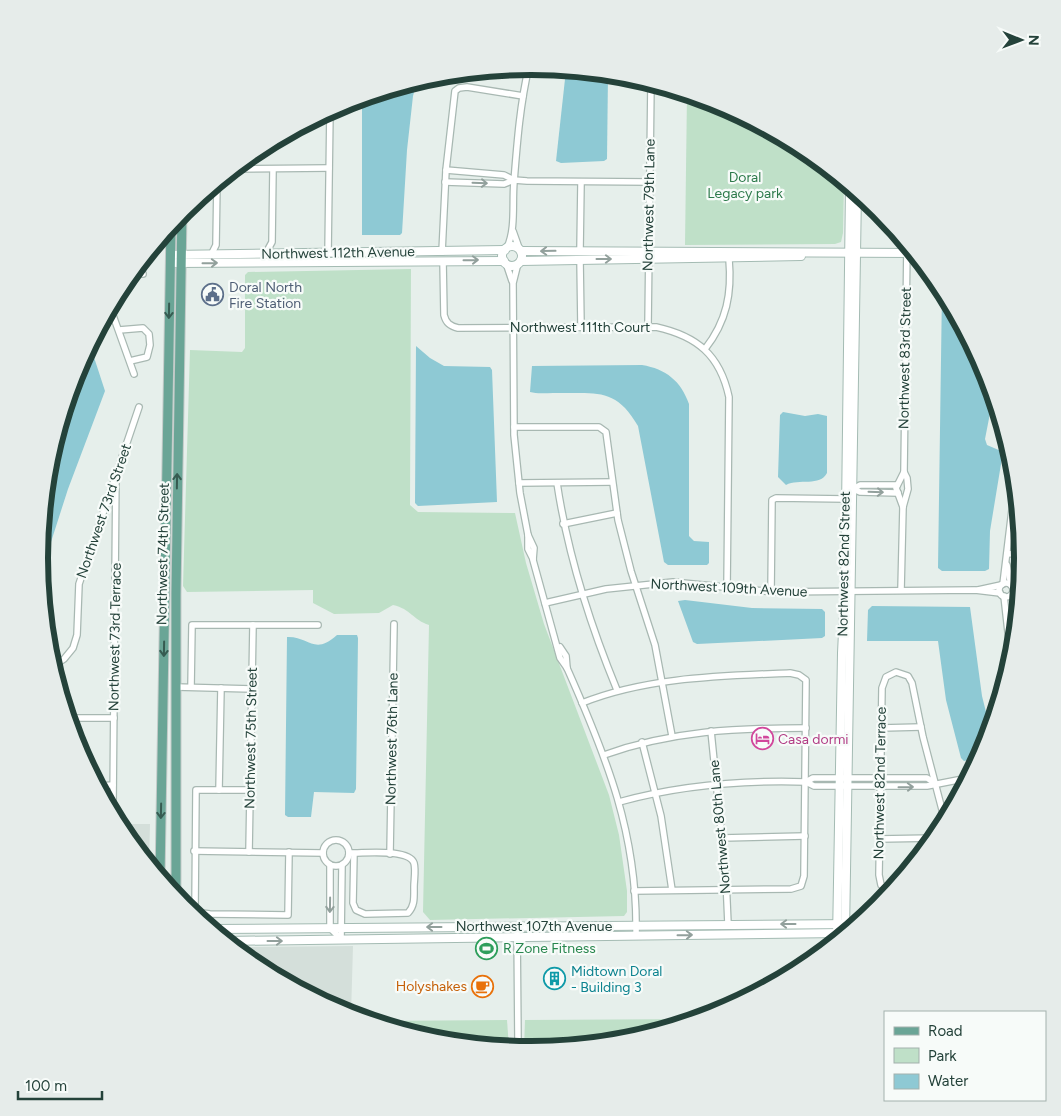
<svg xmlns="http://www.w3.org/2000/svg" width="1061" height="1116" viewBox="0 0 1061 1116" font-family="Figtree,sans-serif">
  <style>
    .built { fill: #d4dfda }
    .green { fill: #bfe0c8 }
    .water { fill: #8ec9d4 }
    .lines { fill: none; stroke-linecap: round; stroke-linejoin: round }
    .street-casing { stroke: #a8b8b2; stroke-width: 8 }
    .secondary-casing { stroke: #a4bbb3; stroke-width: 10 }
    .primary-casing { stroke: #c2cac8; stroke-width: 11 }
    .street { stroke: #fff; stroke-width: 5.5 }
    .secondary { stroke: #fff; stroke-width: 8 }
    .primary { stroke: #6aa596; stroke-width: 9 }
    .oneway { stroke: #92a09c }
    .oneway2 { stroke: #365b51 }
    .labels { text-anchor: middle; dominant-baseline: central; stroke-width: 4.5; stroke-linejoin: round; paint-order: stroke }
    .park-label { font-size: 14px; fill: #2d7a4b; stroke: #f7fbf9 }
    .street-label { font-size: 14px; fill: #24423a; stroke: #f7fbf9 }
    .service-label { font-size: 14px; fill: #4e5e75; stroke: #f7fbf9; text-anchor: start }
    .hotel-label { font-size: 14px; fill: #b23c85; stroke: #f7fbf9; text-anchor: start }
    .leisure-label { font-size: 14px; fill: #27864d; stroke: #f7fbf9; text-anchor: start }
    .culture-label { font-size: 14px; fill: #0d838f; stroke: #f7fbf9; text-anchor: start }
    .food-label { font-size: 14px; fill: #c56008; stroke: #f7fbf9; text-anchor: end }
    .rim { fill: none; stroke: #24423a; stroke-width: 6 }
  </style>
  <rect width="100%" height="100%" fill="#e6efeb"/>
  <g class="built">
    <path d="M118 824H150L149 864 121 831Z"/>
    <path d="M353 946 351 1015 257 967 251 962V956L245 947Z"/>
  </g>
  <g class="green">
    <path d="M687 94 719 104 804 149 844 182 843 233 841 242 835 244 685 245Z"/>
    <path d="M411 269 410 505 418 512 515 513 526 563 544 624 609 795 619 835 627 891V912L624 916 430 920 423 912 429 625C413 620 411 609 393 605L379 613 334 614 313 603V590L187 592 183 586 190 350 242 352 245 348V275L248 272Z"/>
    <path d="M698 1019 626 1040 524 1049 525 1020Z"/>
    <path d="M507 1020 509 1048 434 1040 372 1021Z"/>
  </g>
  <g class="water">
    <path d="M566 70 608 74 607 159 604 161 561 163 556 161Z"/>
    <path d="M417 81 413 96 407 150 402 233 400 235H362V100Z"/>
    <path d="M942 290 985 370 993 398 985 439 987 445 1001 451 1002 458 990 531 989 569 985 571H942L938 568Z"/>
    <path d="M90 345 105 391 68 489 42 570 41 582C34 509 55 410 90 345Z"/>
    <path d="M416 346 430 358 444 366 490 367 492 370 497 502 418 506 415 503Z"/>
    <path d="M642 365C666 369 681 381 689 404V536L694 541 709 542V563L707 565H668L664 562 638 426C615 386 595 394 553 393 546 393 537 394 530 392L532 366Z"/>
    <path d="M783 412 805 416 818 414 827 416V473C820 487 799 478 786 485L778 477 780 415Z"/>
    <path d="M685 600 752 608 822 609 825 612V636L822 638 697 644 693 642 678 601Z"/>
    <path d="M872 606 970 607 982 696 990 728 979 758 964 761 961 758 946 700 938 641H867L868 610Z"/>
    <path d="M337 635H357L358 638 356 789 354 793 314 792 311 817H288L285 815 287 637C309 636 314 656 337 635Z"/>
  </g>
  <g class="lines">
    <defs>
      <g id="street">
        <path d="M319 116H330"/>
        <path d="M233 169 329 168"/>
        <path d="M446 170 504 175 514 180 527 181 650 182"/>
        <path d="M445 182 504 184 514 180"/>
        <path d="M513 231 519 248"/>
        <path d="M507 248C516 228 512 204 514 182 517 144 520 104 529 66"/>
        <path d="M580 250 581 183"/>
        <path d="M442 252 446 170 455 91 459 88 467 87 523 96"/>
        <path d="M266 253 272 242 273 169"/>
        <path d="M328 253 330 110"/>
        <path d="M211 255 216 245 217 182"/>
        <path d="M580 259 581 326"/>
        <path d="M443 261 444 315C446 323 450 326 458 328L656 327C697 336 720 355 729 397L727 588"/>
        <path d="M506 263 512 281"/>
        <path d="M518 263 513 283 514 435 520 493 528 535 534 548 533 560 560 658 567 668C607 758 638 835 636 935"/>
        <path d="M130 274H143"/>
        <path d="M110 307 134 374"/>
        <path d="M648 326 651 83"/>
        <path d="M119 330 143 328 149 334 150 345 147 357 130 361"/>
        <path d="M705 349C727 321 732 293 729 259"/>
        <path d="M514 427H599L606 432 618 520 631 571 655 645 672 736"/>
        <path d="M519 483 612 482"/>
        <path d="M557 483C568 556 589 622 617 690"/>
        <path d="M851 488 860 492 898 493"/>
        <path d="M855 488 860 485H897"/>
        <path d="M903 507 896 488 904 472"/>
        <path d="M563 524 617 513"/>
        <path d="M528 535V549L533 559"/>
        <path d="M1007 554 1022 553"/>
        <path d="M1007 565 1011 585"/>
        <circle cx="1006" cy="590" r="7"/>
        <path d="M1003 584 1015 485"/>
        <path d="M901 590 903 507 908 489 907 478 904 472 907 245"/>
        <path d="M978 590 1001 585"/>
        <path d="M771 592 772 500 776 498 846 499"/>
        <path d="M1004 596 1011 659"/>
        <path d="M545 603 606 589 673 582 774 592 975 590 1000 593"/>
        <path d="M560 647 566 656 567 668"/>
        <path d="M52 667 64 659 73 648 77 635 79 584 139 407"/>
        <path d="M176 687 252 689"/>
        <path d="M191 687 192 625H318"/>
        <path d="M582 703C647 677 721 676 790 673L799 675 806 680 804 876 801 886 791 889 634 891"/>
        <path d="M68 718H114"/>
        <path d="M881 728 921 727"/>
        <path d="M711 731 726 879 728 924"/>
        <path d="M642 742 661 816 672 890"/>
        <path d="M604 755C670 731 737 728 806 728"/>
        <path d="M806 782 813 778H927L936 784"/>
        <path d="M97 786 113 785"/>
        <path d="M219 790 221 688"/>
        <path d="M250 790H196L195 908 202 913 210 914 288 915 289 852"/>
        <path d="M619 802C681 785 742 780 806 782L814 786H927L968 778"/>
        <path d="M113 804 116 471"/>
        <path d="M722 838 805 836"/>
        <path d="M879 839 934 838"/>
        <circle cx="336" cy="853" r="13"/>
        <path d="M194 851 323 853"/>
        <path d="M249 852 253 625"/>
        <path d="M349 853H354C368 853 409 849 414 863 416 870 414 880 414 887 414 897 415 906 408 913L365 914 356 910 353 903 354 853"/>
        <path d="M390 854 394 624"/>
        <path d="M330 865V928L341 939"/>
        <path d="M891 890 881 885 879 875 882 688 886 677 896 672 908 676 912 683 923 737 945 821"/>
        <path d="M517 926 518 1041 520 1049"/>
        <path d="M341 939 342 865"/>
      </g>
      <g id="secondary">
        <circle cx="512" cy="256" r="10"/>
        <path d="M521 251 913 253"/>
        <path d="M170 255 505 250"/>
        <path d="M521 261 801 256"/>
        <path d="M176 263 504 261"/>
        <path d="M211 929 856 924"/>
        <path d="M845 933 857 193"/>
        <path d="M837 939 842 653 845 591 850 188"/>
        <path d="M226 941 841 933"/>
      </g>
      <g id="primary">
        <path d="M160 878 171 225"/>
        <path d="M176 898V594L182 211"/>
      </g>
    </defs>
    <use href="#street" class="street-casing"/>
    <use href="#secondary" class="secondary-casing"/>
    <use href="#primary" class="primary-casing"/>
    <use href="#street" class="street"/>
    <use href="#secondary" class="secondary"/>
    <use href="#primary" class="primary"/>
  </g>
  <defs><path id="oneway-shaft" d="M-6 0H5M1.5-3L5.5 0L1.5 3" fill="none" stroke-width="1.6" stroke-linecap="round" stroke-linejoin="round" transform="scale(1.25)"/></defs>
  <g class="oneway">
    <use href="#oneway-shaft" transform="translate(480 183) rotate(2)"/>
    <use href="#oneway-shaft" transform="translate(548 251) rotate(179)"/>
    <use href="#oneway-shaft" transform="translate(604 259)"/>
    <use href="#oneway-shaft" transform="translate(471 260) rotate(-1)"/>
    <use href="#oneway-shaft" transform="translate(210 263) rotate(-1)"/>
    <use href="#oneway-shaft" transform="translate(876 492) rotate(2)"/>
    <use href="#oneway-shaft" transform="translate(906 787) rotate(-1)"/>
    <use href="#oneway-shaft" transform="translate(330 905) rotate(91)"/>
    <use href="#oneway-shaft" transform="translate(788 924) rotate(180)"/>
    <use href="#oneway-shaft" transform="translate(434 927) rotate(180)"/>
    <use href="#oneway-shaft" transform="translate(685 935) rotate(-1)"/>
    <use href="#oneway-shaft" transform="translate(275 941)"/>
  </g>
  <g class="oneway2">
    <use href="#oneway-shaft" transform="translate(169 311) rotate(91)"/>
    <use href="#oneway-shaft" transform="translate(177 481) rotate(-89)"/>
    <use href="#oneway-shaft" transform="translate(164 649) rotate(91)"/>
    <use href="#oneway-shaft" transform="translate(161 811) rotate(91)"/>
  </g>
  <defs>
    <symbol id="civic-ring" viewBox="-11 -11 22 22"><circle r="9.5" fill="#f7fbf9" stroke="#5c6f8a" stroke-width="1.5"/><path d="M-.6-6.5H3V-4.5H.6V-3L4-1V1h2V6H-6V1h2V-1L-.6-3ZM-1.2 2.5V6h2.4V2.5Z" fill="#5c6f8a"/></symbol>
    <symbol id="hotel-ring" viewBox="-11 -11 22 22"><circle r="9.5" fill="#f7fbf9" stroke="#d1479c" stroke-width="1.5"/><path d="M-6-4.5h1.5V1H6V5H4.5V3h-9V5H-6ZM-4 0a1.8 1.8 0 1 1 3.6 0ZM.5 0V-2.5h3Q6-2.5 6 0Z" fill="#d1479c"/></symbol>
    <symbol id="stadium-ring" viewBox="-11 -11 22 22"><circle r="9.5" fill="#f7fbf9" stroke="#2e9e5b" stroke-width="1.5"/><path d="M0-5a6.5 5 0 1 0 0 10a6.5 5 0 1 0 0-10ZM-3.5-1.8h7v3.6h-7Z" fill="#2e9e5b"/></symbol>
    <symbol id="building-ring" viewBox="-11 -11 22 22"><circle r="9.5" fill="#f7fbf9" stroke="#0f9aa8" stroke-width="1.5"/><path d="M-4-6H4V6H1V3H-1V6H-4ZM-2.5-4.3h1.7v1.8h-1.7ZM.8-4.3h1.7v1.8H.8ZM-2.5-1h1.7V.8h-1.7ZM.8-1h1.7V.8H.8Z" fill="#0f9aa8"/></symbol>
    <symbol id="cafe-ring" viewBox="-11 -11 22 22"><circle r="9.5" fill="#f7fbf9" stroke="#e8710a" stroke-width="1.5"/><path d="M-5.5-4.5H6V0H3Q3 3.5 0 3.5H-2.5Q-5.5 3.5-5.5 0ZM3-3.2v2h1.7v-2ZM-6 4.5H4V6H-6Z" fill="#e8710a"/></symbol>
  </defs>
  <g fill-rule="evenodd">
    <use href="#civic-ring" x="200" y="282" width="25" height="25"/>
    <use href="#hotel-ring" x="750" y="726" width="25" height="25"/>
    <use href="#stadium-ring" x="474" y="936" width="25" height="25"/>
    <use href="#building-ring" x="542" y="966" width="25" height="25"/>
    <use href="#cafe-ring" x="470" y="974" width="25" height="25"/>
  </g>
  <g class="labels">
    <g class="park-label">
      <text x="745" y="177">Doral<tspan x="745" dy="16">Legacy park</tspan></text>
    </g>
    <g class="street-label">
      <text transform="translate(649 205) rotate(-89)">Northwest 79th Lane</text>
      <text transform="translate(338 253) rotate(-1)">Northwest 112th Avenue</text>
      <text x="580" y="327">Northwest 111th Court</text>
      <text transform="translate(905 358) rotate(-89)">Northwest 83rd Street</text>
      <text transform="translate(104 511) rotate(-71)">Northwest 73rd Street</text>
      <text transform="translate(163 554) rotate(-89)">Northwest 74th Street</text>
      <text transform="translate(844 564) rotate(-89)">Northwest 82nd Street</text>
      <text transform="translate(729 588) rotate(3)">Northwest 109th Avenue</text>
      <text transform="translate(115 637) rotate(-89)">Northwest 73rd Terrace</text>
      <text transform="translate(251 738) rotate(-89)">Northwest 75th Street</text>
      <text transform="translate(392 739) rotate(-89)">Northwest 76th Lane</text>
      <text transform="translate(880 783) rotate(-89)">Northwest 82nd Terrace</text>
      <text transform="translate(720 827) rotate(-95)">Northwest 80th Lane</text>
      <text x="534" y="926">Northwest 107th Avenue</text>
    </g>
    <g class="service-label">
      <text x="229" y="287">Doral North<tspan x="229" dy="16">Fire Station</tspan></text>
    </g>
    <g class="hotel-label">
      <text x="778" y="739">Casa dormi</text>
    </g>
    <g class="leisure-label">
      <text x="503" y="948">R Zone Fitness</text>
    </g>
    <g class="culture-label">
      <text x="571" y="971">Midtown Doral<tspan x="571" dy="16">- Building 3</tspan></text>
    </g>
    <g class="food-label">
      <text x="467" y="986">Holyshakes</text>
    </g>
  </g>
  <path d="M0 0H1061V1116H0ZM48 558a483 483 0 1 1 966 0a483 483 0 1 1-966 0Z" fill="#e6ecea" fill-rule="evenodd"/>
  <path class="rim" d="M48 558a483 483 0 1 1 966 0a483 483 0 1 1-966 0Z"/>
  <rect x="884" y="1011" width="162" height="90" fill="#f7fbf9" stroke="#a3b1ad"/>
  <rect x="894" y="1027" width="25" height="8" fill="#6aa596" stroke="#a3b1ad"/>
  <text x="928" y="1036" font-size="15" fill="#24423a">Road</text>
  <rect x="894" y="1048" width="25" height="15" fill="#bfe0c8" stroke="#a3b1ad"/>
  <text x="928" y="1061" font-size="15" fill="#24423a">Park</text>
  <rect x="894" y="1074" width="25" height="15" fill="#8ec9d4" stroke="#a3b1ad"/>
  <text x="928" y="1086" font-size="15" fill="#24423a">Water</text>
  <g transform="translate(1021 40) rotate(91)" stroke="#f7fbf9" stroke-width="4" paint-order="stroke">
  <path d="M0-4L9 19L0 12L-9 19Z" fill="#24423a"/>
  <text y="-8" font-size="14" font-weight="bold" text-anchor="middle" fill="#24423a">N</text>
  </g>
  <path d="M18 1091v8h84v-8" fill="none" stroke="#24423a" stroke-width="2.5"/>
  <text x="25" y="1091" font-size="15" fill="#24423a" stroke="#f7fbf9" stroke-width="4" paint-order="stroke">100 m</text>
</svg>
